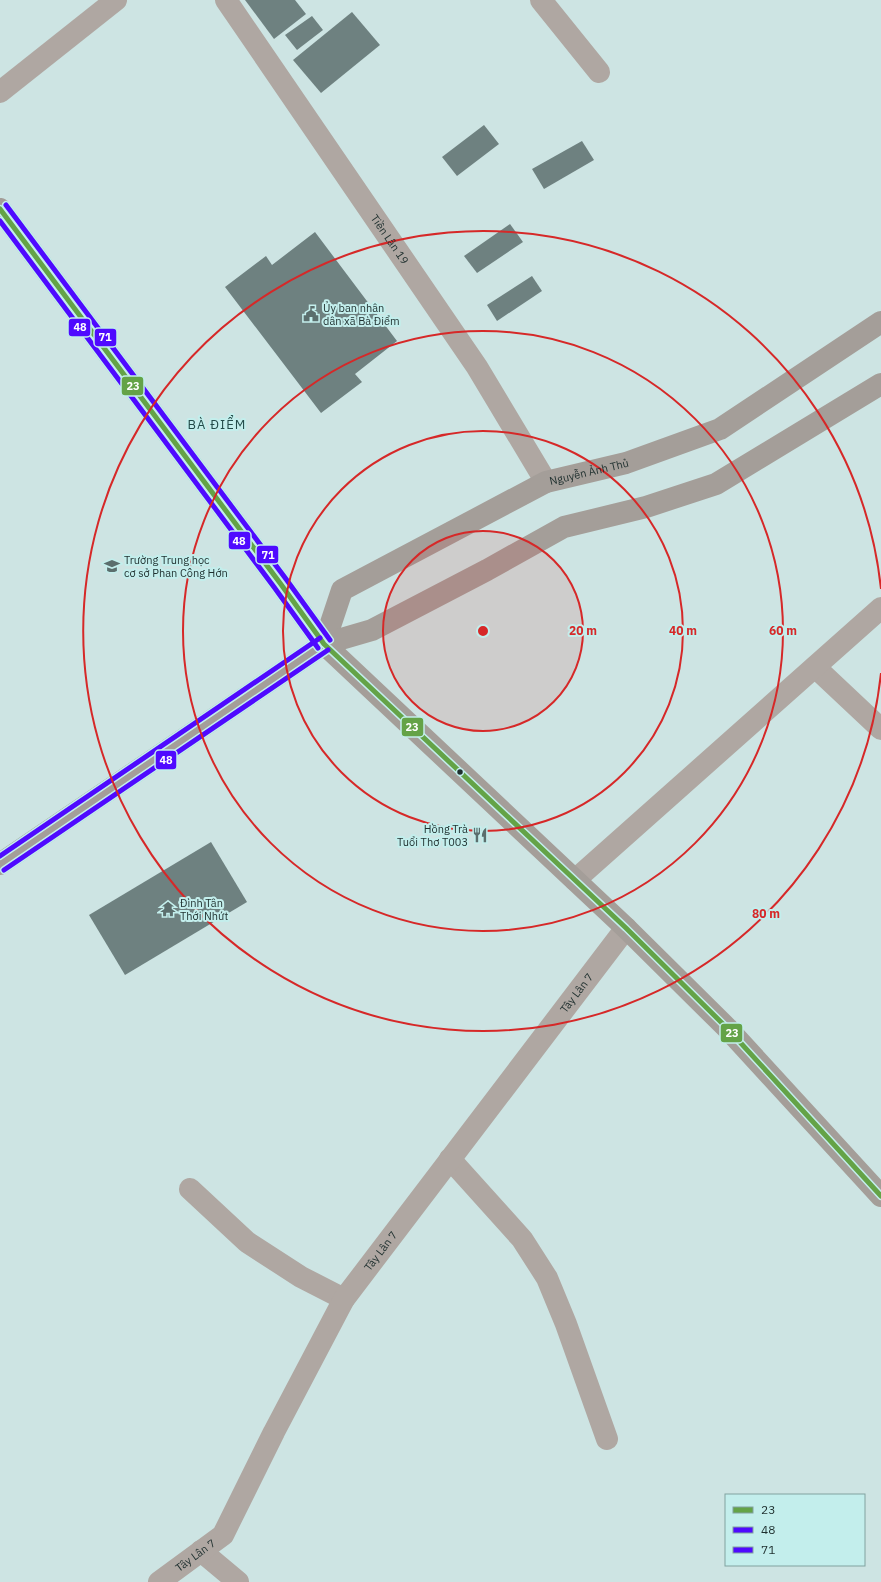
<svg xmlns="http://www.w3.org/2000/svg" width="881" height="1582" viewBox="0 0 881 1582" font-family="'IBM Plex Sans',sans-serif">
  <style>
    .building { fill: #6e8180 }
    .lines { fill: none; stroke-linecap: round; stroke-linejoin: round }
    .minor { stroke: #afa7a2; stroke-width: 22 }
    .major { stroke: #a49e99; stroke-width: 22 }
    .bus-1-casing { stroke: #c3eeec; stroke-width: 8 }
    .bus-2-casing { stroke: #c3eeec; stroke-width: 8 }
    .bus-3-casing { stroke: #c3eeec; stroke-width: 8 }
    .bus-1 { stroke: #64a347; stroke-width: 5 }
    .bus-2 { stroke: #4f0aff; stroke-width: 5 }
    .bus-3 { stroke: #4f0aff; stroke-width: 5 }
    .ring { fill: none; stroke: #d62828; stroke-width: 2 }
    .bus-dot { fill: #1e2f2e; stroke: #c3eeec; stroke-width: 1.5 }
    .labels { text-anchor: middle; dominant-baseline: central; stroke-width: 4; stroke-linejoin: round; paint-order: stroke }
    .street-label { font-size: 11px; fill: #1e2f2e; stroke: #c3eeec }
    .poi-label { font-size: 11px; fill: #1e2f2e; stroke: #c3eeec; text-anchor: start }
    .quarter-label { font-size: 13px; letter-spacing: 1px; fill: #224a48; stroke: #c3eeec }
    .centre { fill: #d62828; stroke: #c3eeec; stroke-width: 2 }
    .ring-label { font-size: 12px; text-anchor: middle; font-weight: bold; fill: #d62828; stroke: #c3eeec; stroke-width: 4; stroke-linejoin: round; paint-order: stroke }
    .line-badge { stroke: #c3eeec; stroke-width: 1.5 }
    .badge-label { font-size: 11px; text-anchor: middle; font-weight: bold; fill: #fff }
  </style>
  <rect width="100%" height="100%" fill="#cde4e3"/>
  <g class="building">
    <path d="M245 0H295L306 14 274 39Z"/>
    <path d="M352 12 380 45 321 93 293 60Z"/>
    <path d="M312 16 323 30 297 50 285 35Z"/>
    <path d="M484 125 499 144 457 176 442 157Z"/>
    <path d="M582 141 594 160 544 189 532 169Z"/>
    <path d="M510 224 523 242 477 273 464 256Z"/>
    <path d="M315 232 397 341 355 374 362 382 321 413 225 287 266 256 272 265Z"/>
    <path d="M532 276 542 291 497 321 487 305Z"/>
    <path d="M211 842 247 902 125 975 89 915Z"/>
  </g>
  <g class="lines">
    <g class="minor">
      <path id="s1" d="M226 0 477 367 546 482"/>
      <path d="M541 0 599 72"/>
      <path d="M0 92 116 0"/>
      <path d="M815 667 881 729"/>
      <path d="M575 880 881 608"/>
      <path d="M450 1159 522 1239 547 1278 566 1324 607 1439"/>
      <path d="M190 1189 247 1242 301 1277 344 1299"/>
      <path d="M201 1551 238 1582"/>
      <path id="s2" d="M159 1582 223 1535 274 1432 344 1299 626 928"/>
    </g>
    <g class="major">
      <path d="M0 209 280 583 324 644 626 928 727 1028 881 1196"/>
      <path id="s3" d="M324 644 342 590 546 482 626 463 720 429 881 322"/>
      <path d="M0 864 324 644 372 630 487 570 564 527 646 507 716 484 881 384"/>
    </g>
    <defs>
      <path id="bus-1" d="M0 209 280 583 324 644 626 928 727 1028 881 1196"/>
      <g id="bus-2">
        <path d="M0 221 274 587 318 648"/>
        <path d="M4 870 328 650"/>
      </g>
      <g id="bus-3">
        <path d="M6 205 286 579 330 640"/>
        <path d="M0 856 320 638"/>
      </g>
    </defs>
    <use href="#bus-1" class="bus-1-casing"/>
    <use href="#bus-2" class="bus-2-casing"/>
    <use href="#bus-3" class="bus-3-casing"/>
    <use href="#bus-1" class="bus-1"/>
    <use href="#bus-2" class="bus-2"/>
    <use href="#bus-3" class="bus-3"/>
  </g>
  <circle cx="483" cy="631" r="100" fill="#d62828" fill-opacity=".12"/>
  <g class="ring">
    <circle cx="483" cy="631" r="100"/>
    <circle cx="483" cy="631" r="200"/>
    <circle cx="483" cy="631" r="300"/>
    <path d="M881 673A400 400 0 1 1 881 589"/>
  </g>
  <defs>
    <symbol id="civic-bare" viewBox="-9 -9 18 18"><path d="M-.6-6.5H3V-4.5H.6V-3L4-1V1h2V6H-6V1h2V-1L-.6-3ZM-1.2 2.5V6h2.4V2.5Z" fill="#5b6e6d" stroke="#c3eeec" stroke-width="2.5" paint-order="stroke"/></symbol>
    <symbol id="school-bare" viewBox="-9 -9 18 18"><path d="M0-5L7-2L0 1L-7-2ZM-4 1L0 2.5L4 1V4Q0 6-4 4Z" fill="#5b6e6d" stroke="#c3eeec" stroke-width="2.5" paint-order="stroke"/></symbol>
    <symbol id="restaurant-bare" viewBox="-9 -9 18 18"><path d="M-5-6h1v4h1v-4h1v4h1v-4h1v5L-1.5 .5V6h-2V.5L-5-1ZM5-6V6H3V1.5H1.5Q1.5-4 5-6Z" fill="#5b6e6d" stroke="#c3eeec" stroke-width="2.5" paint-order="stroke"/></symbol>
    <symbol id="temple-bare" viewBox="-9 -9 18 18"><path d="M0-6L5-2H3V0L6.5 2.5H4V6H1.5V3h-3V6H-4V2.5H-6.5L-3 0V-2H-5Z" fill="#5b6e6d" stroke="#c3eeec" stroke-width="2.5" paint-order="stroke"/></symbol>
  </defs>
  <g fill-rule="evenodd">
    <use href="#civic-bare" x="300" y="303" width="22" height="22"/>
    <use href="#school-bare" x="101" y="555" width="22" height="22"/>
    <use href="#restaurant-bare" x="469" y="824" width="22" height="22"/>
    <use href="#temple-bare" x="157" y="898" width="22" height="22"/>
  </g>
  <circle class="bus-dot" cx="460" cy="772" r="3.5"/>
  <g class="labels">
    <g class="street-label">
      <text stroke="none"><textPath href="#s1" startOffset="290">Tiền Lân 19</textPath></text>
      <text stroke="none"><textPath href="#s3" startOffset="332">Nguyễn Ảnh Thủ</textPath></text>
      <text stroke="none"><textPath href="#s2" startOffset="729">Tây Lân 7</textPath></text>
      <text stroke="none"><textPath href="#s2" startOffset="405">Tây Lân 7</textPath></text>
      <text stroke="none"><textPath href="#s2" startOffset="45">Tây Lân 7</textPath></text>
    </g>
    <g class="poi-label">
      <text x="323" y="308">Ủy ban nhân<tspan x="323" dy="13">dân xã Bà Điểm</tspan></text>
      <text x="124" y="560">Trường Trung học<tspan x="124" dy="13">cơ sở Phan Công Hớn</tspan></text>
      <text x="468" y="829" text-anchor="end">Hồng Trà<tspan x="468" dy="13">Tuổi Thơ T003</tspan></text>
      <text x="180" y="903">Đình Tân<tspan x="180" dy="13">Thới Nhứt</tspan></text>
    </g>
    <g class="quarter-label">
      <text x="217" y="424">BÀ ĐIỂM</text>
    </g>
  </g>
  <circle cx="483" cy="631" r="6" class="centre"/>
  <g class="ring-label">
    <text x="583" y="635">20 m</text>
    <text x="683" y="635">40 m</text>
    <text x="783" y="635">60 m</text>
    <text x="766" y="918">80 m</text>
  </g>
  <g class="line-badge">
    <rect x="68" y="318" width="23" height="19" rx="4" fill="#4f0aff"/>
    <rect x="94" y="328" width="23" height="19" rx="4" fill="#4f0aff"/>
    <rect x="121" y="376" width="23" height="20" rx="4" fill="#64a347"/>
    <rect x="228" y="531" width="23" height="19" rx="4" fill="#4f0aff"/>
    <rect x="256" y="545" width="23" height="19" rx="4" fill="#4f0aff"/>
    <rect x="401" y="717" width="23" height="20" rx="4" fill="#64a347"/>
    <rect x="155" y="750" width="22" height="20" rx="4" fill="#4f0aff"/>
    <rect x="720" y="1023" width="23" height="20" rx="4" fill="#64a347"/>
  </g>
  <g class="badge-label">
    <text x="80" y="331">48</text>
    <text x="105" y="341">71</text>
    <text x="133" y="390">23</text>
    <text x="239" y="545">48</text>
    <text x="268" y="559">71</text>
    <text x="412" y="731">23</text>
    <text x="166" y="764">48</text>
    <text x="732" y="1037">23</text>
  </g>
  <rect x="725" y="1494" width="140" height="72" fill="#c3eeec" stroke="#81a2a0"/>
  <rect x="733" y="1507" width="20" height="6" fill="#64a347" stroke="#81a2a0"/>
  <text x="761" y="1514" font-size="12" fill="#1e2f2e">23</text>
  <rect x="733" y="1527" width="20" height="6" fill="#4f0aff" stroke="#81a2a0"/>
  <text x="761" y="1534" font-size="12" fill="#1e2f2e">48</text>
  <rect x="733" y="1547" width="20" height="6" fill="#4f0aff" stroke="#81a2a0"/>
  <text x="761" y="1554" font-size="12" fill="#1e2f2e">71</text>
</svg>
